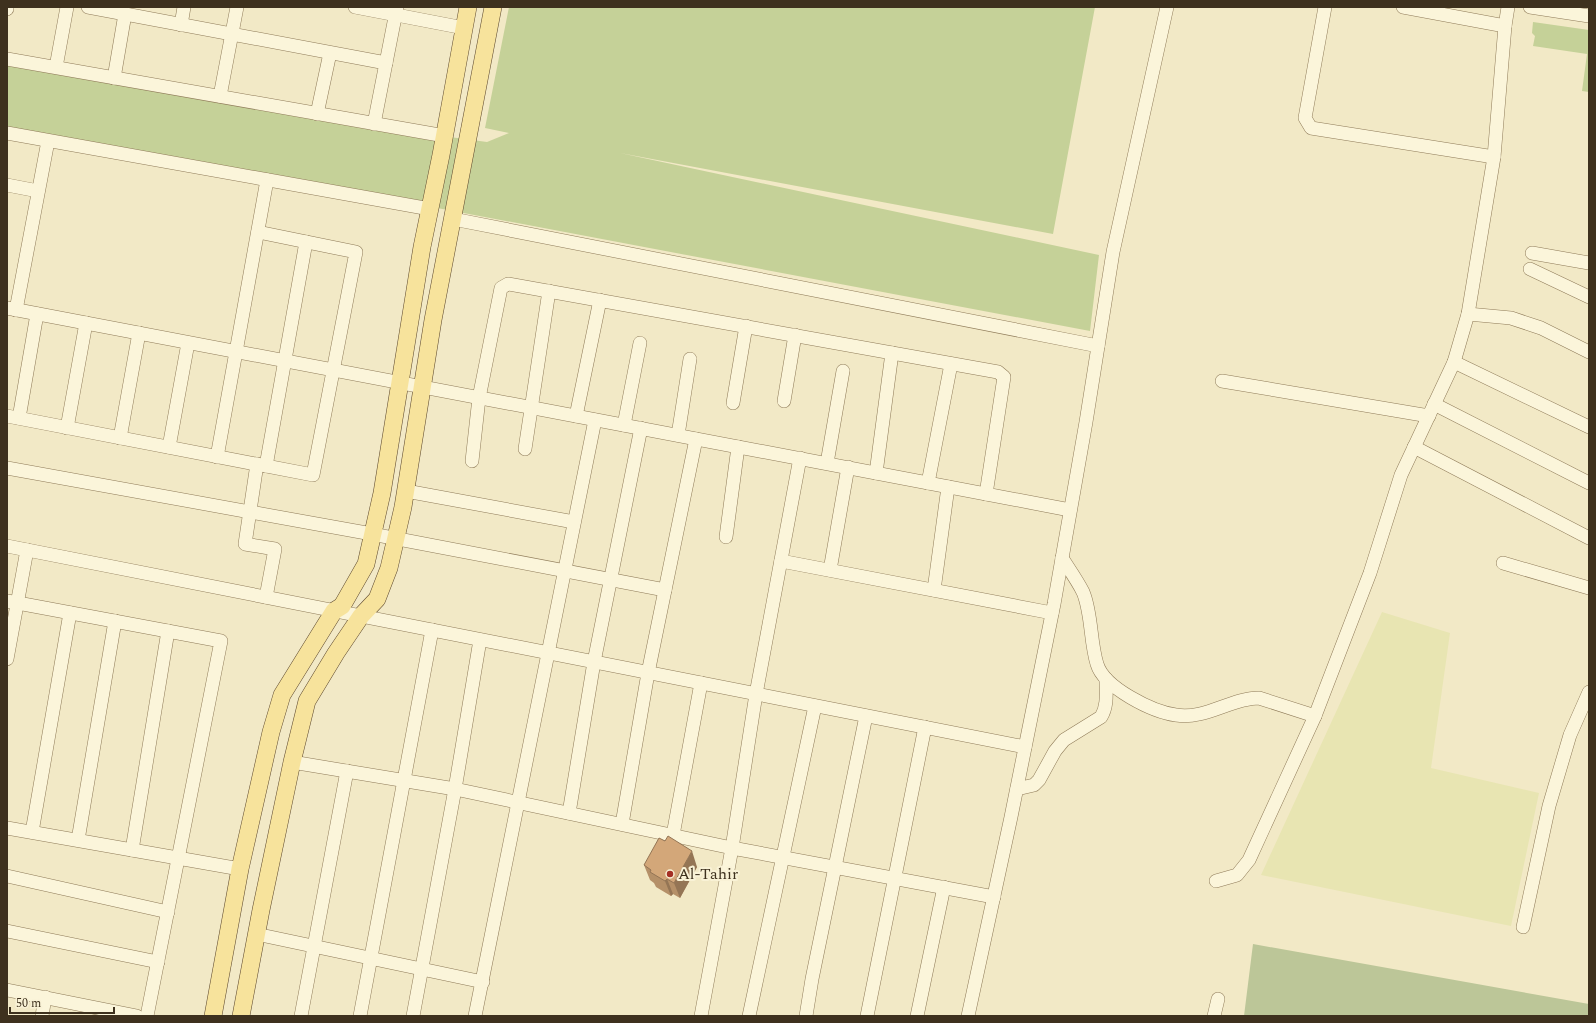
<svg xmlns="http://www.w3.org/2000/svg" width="1596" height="1023" viewBox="0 0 1596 1023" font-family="Spectral,serif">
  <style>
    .farmland { fill: #e8e5b2 }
    .green { fill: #c5d198 }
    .cemetery { fill: #bcc698 }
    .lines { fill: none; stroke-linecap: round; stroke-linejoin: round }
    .minor-casing { stroke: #8f7b59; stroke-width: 14 }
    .major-casing { stroke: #5d482e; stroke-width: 18 }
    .minor { stroke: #fbf5da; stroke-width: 13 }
    .major { stroke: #f7e39c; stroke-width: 17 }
    .wall { fill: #b59068 }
    .shaded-wall { fill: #947555 }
    .building { fill: #d3a779; stroke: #947555 }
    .poi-dot { fill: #a42f24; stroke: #f9f2d6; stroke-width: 1.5 }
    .labels { text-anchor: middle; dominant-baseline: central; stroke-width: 4; stroke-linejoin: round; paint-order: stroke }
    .poi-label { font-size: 16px; fill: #3e311e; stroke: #f9f2d6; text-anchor: start }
  </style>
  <rect width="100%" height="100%" fill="#f2e9c6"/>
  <path class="farmland" d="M1382 612 1450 633 1431 768 1539 793 1511 926 1261 875Z"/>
  <g class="green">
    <path d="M509 7H1095L1053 234 620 153 1099 255 1090 331 7 127V62L375 127 487 142 509 133 485 128Z"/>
    <path d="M1533 22 1589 30V92L1582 91 1587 54 1533 46 1535 36 1532 33Z"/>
  </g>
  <path class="cemetery" d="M1253 944 1589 1004V1016H1244Z"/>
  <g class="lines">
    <defs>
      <g id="minor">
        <path d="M88 7 386 63"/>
        <path d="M355 7 464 28"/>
        <path d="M1325 7 1305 118 1311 128 1494 157"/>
        <path d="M1403 7 1505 26"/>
        <path d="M1530 7 1589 16"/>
        <path d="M7 9V7"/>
        <path d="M181 25 184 7"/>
        <path d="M7 59 445 136"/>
        <path d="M56 67 67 7"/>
        <path d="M114 78 125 14"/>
        <path d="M220 96 237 7"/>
        <path d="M317 114 330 53"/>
        <path d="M374 124 397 7"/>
        <path d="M7 133 430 209"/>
        <path d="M7 185 38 191"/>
        <path d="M453 219 1098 346"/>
        <path d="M1532 253 1589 263"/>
        <path d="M1530 269 1589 297"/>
        <path d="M7 308 1070 510"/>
        <path d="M16 310 48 141"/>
        <path d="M1468 314 1511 318 1541 328 1589 352"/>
        <path d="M1454 362 1589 427"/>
        <path d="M1222 381 1429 416"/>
        <path d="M784 401 795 335"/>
        <path d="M733 403 746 326"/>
        <path d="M1434 404 1589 483"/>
        <path d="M7 416 313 475 356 252 258 232"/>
        <path d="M576 416 600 300"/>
        <path d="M19 418 37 314"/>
        <path d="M624 425 640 343"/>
        <path d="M67 428 86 323"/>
        <path d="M678 435 690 359"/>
        <path d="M120 438 139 333"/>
        <path d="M169 447 188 343"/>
        <path d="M1414 447 1589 538"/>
        <path d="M525 449 549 291"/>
        <path d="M217 457 267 180"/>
        <path d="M472 461 479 398 501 288 508 284 998 372 1004 377 986 494"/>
        <path d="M827 463 843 371"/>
        <path d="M257 464 245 544 275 549 266 597"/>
        <path d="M266 466 306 242"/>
        <path d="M7 468 372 534 665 590"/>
        <path d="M876 473 892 353"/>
        <path d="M928 483 951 364"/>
        <path d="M406 491 574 522"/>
        <path d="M726 537 738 447"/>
        <path d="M7 546 1025 747"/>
        <path d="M1062 558C1069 569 1077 580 1083 592 1092 613 1090 642 1097 664 1104 688 1153 712 1176 715 1205 720 1231 698 1259 698L1315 716"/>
        <path d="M781 561 1052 613"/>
        <path d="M1503 563 1589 588"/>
        <path d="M830 570 848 467"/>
        <path d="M934 590 948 487"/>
        <path d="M7 601 221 641 147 1016"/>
        <path d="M7 659 27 550"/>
        <path d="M292 762 455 789 732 848 994 897"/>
        <path d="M1017 789 1034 785 1039 780 1055 751 1064 740 1101 717C1108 706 1106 692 1106 679"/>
        <path d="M569 813 594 662 641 428"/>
        <path d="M622 824 648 673 696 439"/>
        <path d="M7 828 240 869"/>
        <path d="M32 832 70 613"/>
        <path d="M673 835 701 683"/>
        <path d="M78 840 115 621"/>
        <path d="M132 850 168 631"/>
        <path d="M7 876 168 912"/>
        <path d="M1216 881 1237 875 1249 860 1315 716 1370 573 1401 475 1454 362 1468 314 1494 157 1505 26 1508 7"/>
        <path d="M1523 927 1549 806 1570 735 1589 692"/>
        <path d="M7 931 158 962"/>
        <path d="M256 934 483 982"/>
        <path d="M7 990 137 1016"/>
        <path d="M42 1016 45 997"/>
        <path d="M301 1016 347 771"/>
        <path d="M360 1016 432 630"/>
        <path d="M413 1016 455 789 480 640"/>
        <path d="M475 1016 595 420"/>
        <path d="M701 1016 732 848 756 694 800 458"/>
        <path d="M749 1016 815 706"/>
        <path d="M806 1016 812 979 866 716"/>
        <path d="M867 1016 925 727"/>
        <path d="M917 1016 944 887"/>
        <path d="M968 1016 1011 817 1054 604 1086 422 1113 252 1167 7"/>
        <path d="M1214 1016 1218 999"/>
      </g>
      <g id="major">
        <path d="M213 1016 240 869 271 732 282 695 334 611 342 606 366 564 382 493 422 247 441 155 468 7"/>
        <path d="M241 1016 261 910 292 762 307 701 336 653 361 616 377 599 389 568 403 507 433 320 493 7"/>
      </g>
    </defs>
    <use href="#minor" class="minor-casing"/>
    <use href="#major" class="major-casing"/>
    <use href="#minor" class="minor"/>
    <use href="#major" class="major"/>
  </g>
  <path class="wall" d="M665 841 697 867 680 898 673 894 671 896 656 887 654 883 650 880 644 865Z"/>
  <g class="shaded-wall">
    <path d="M692 851 697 867 680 898 674 883Z"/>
    <path d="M667 879 673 894 671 896 665 881Z"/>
  </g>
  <path class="building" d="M668 836 692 851 674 883 667 879 665 881 650 872 651 870 644 865 659 838 665 841Z"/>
  <circle class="poi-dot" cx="670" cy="874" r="4"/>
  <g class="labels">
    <g class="poi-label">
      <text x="678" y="874">Al-Tahir</text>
    </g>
  </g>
  <rect width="1596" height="1023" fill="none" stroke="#3e311e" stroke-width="16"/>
  <path d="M10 1007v6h104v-6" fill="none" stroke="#3e311e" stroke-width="2"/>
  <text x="16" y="1007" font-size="12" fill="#3e311e" stroke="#f9f2d6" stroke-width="3" paint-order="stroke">50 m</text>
</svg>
